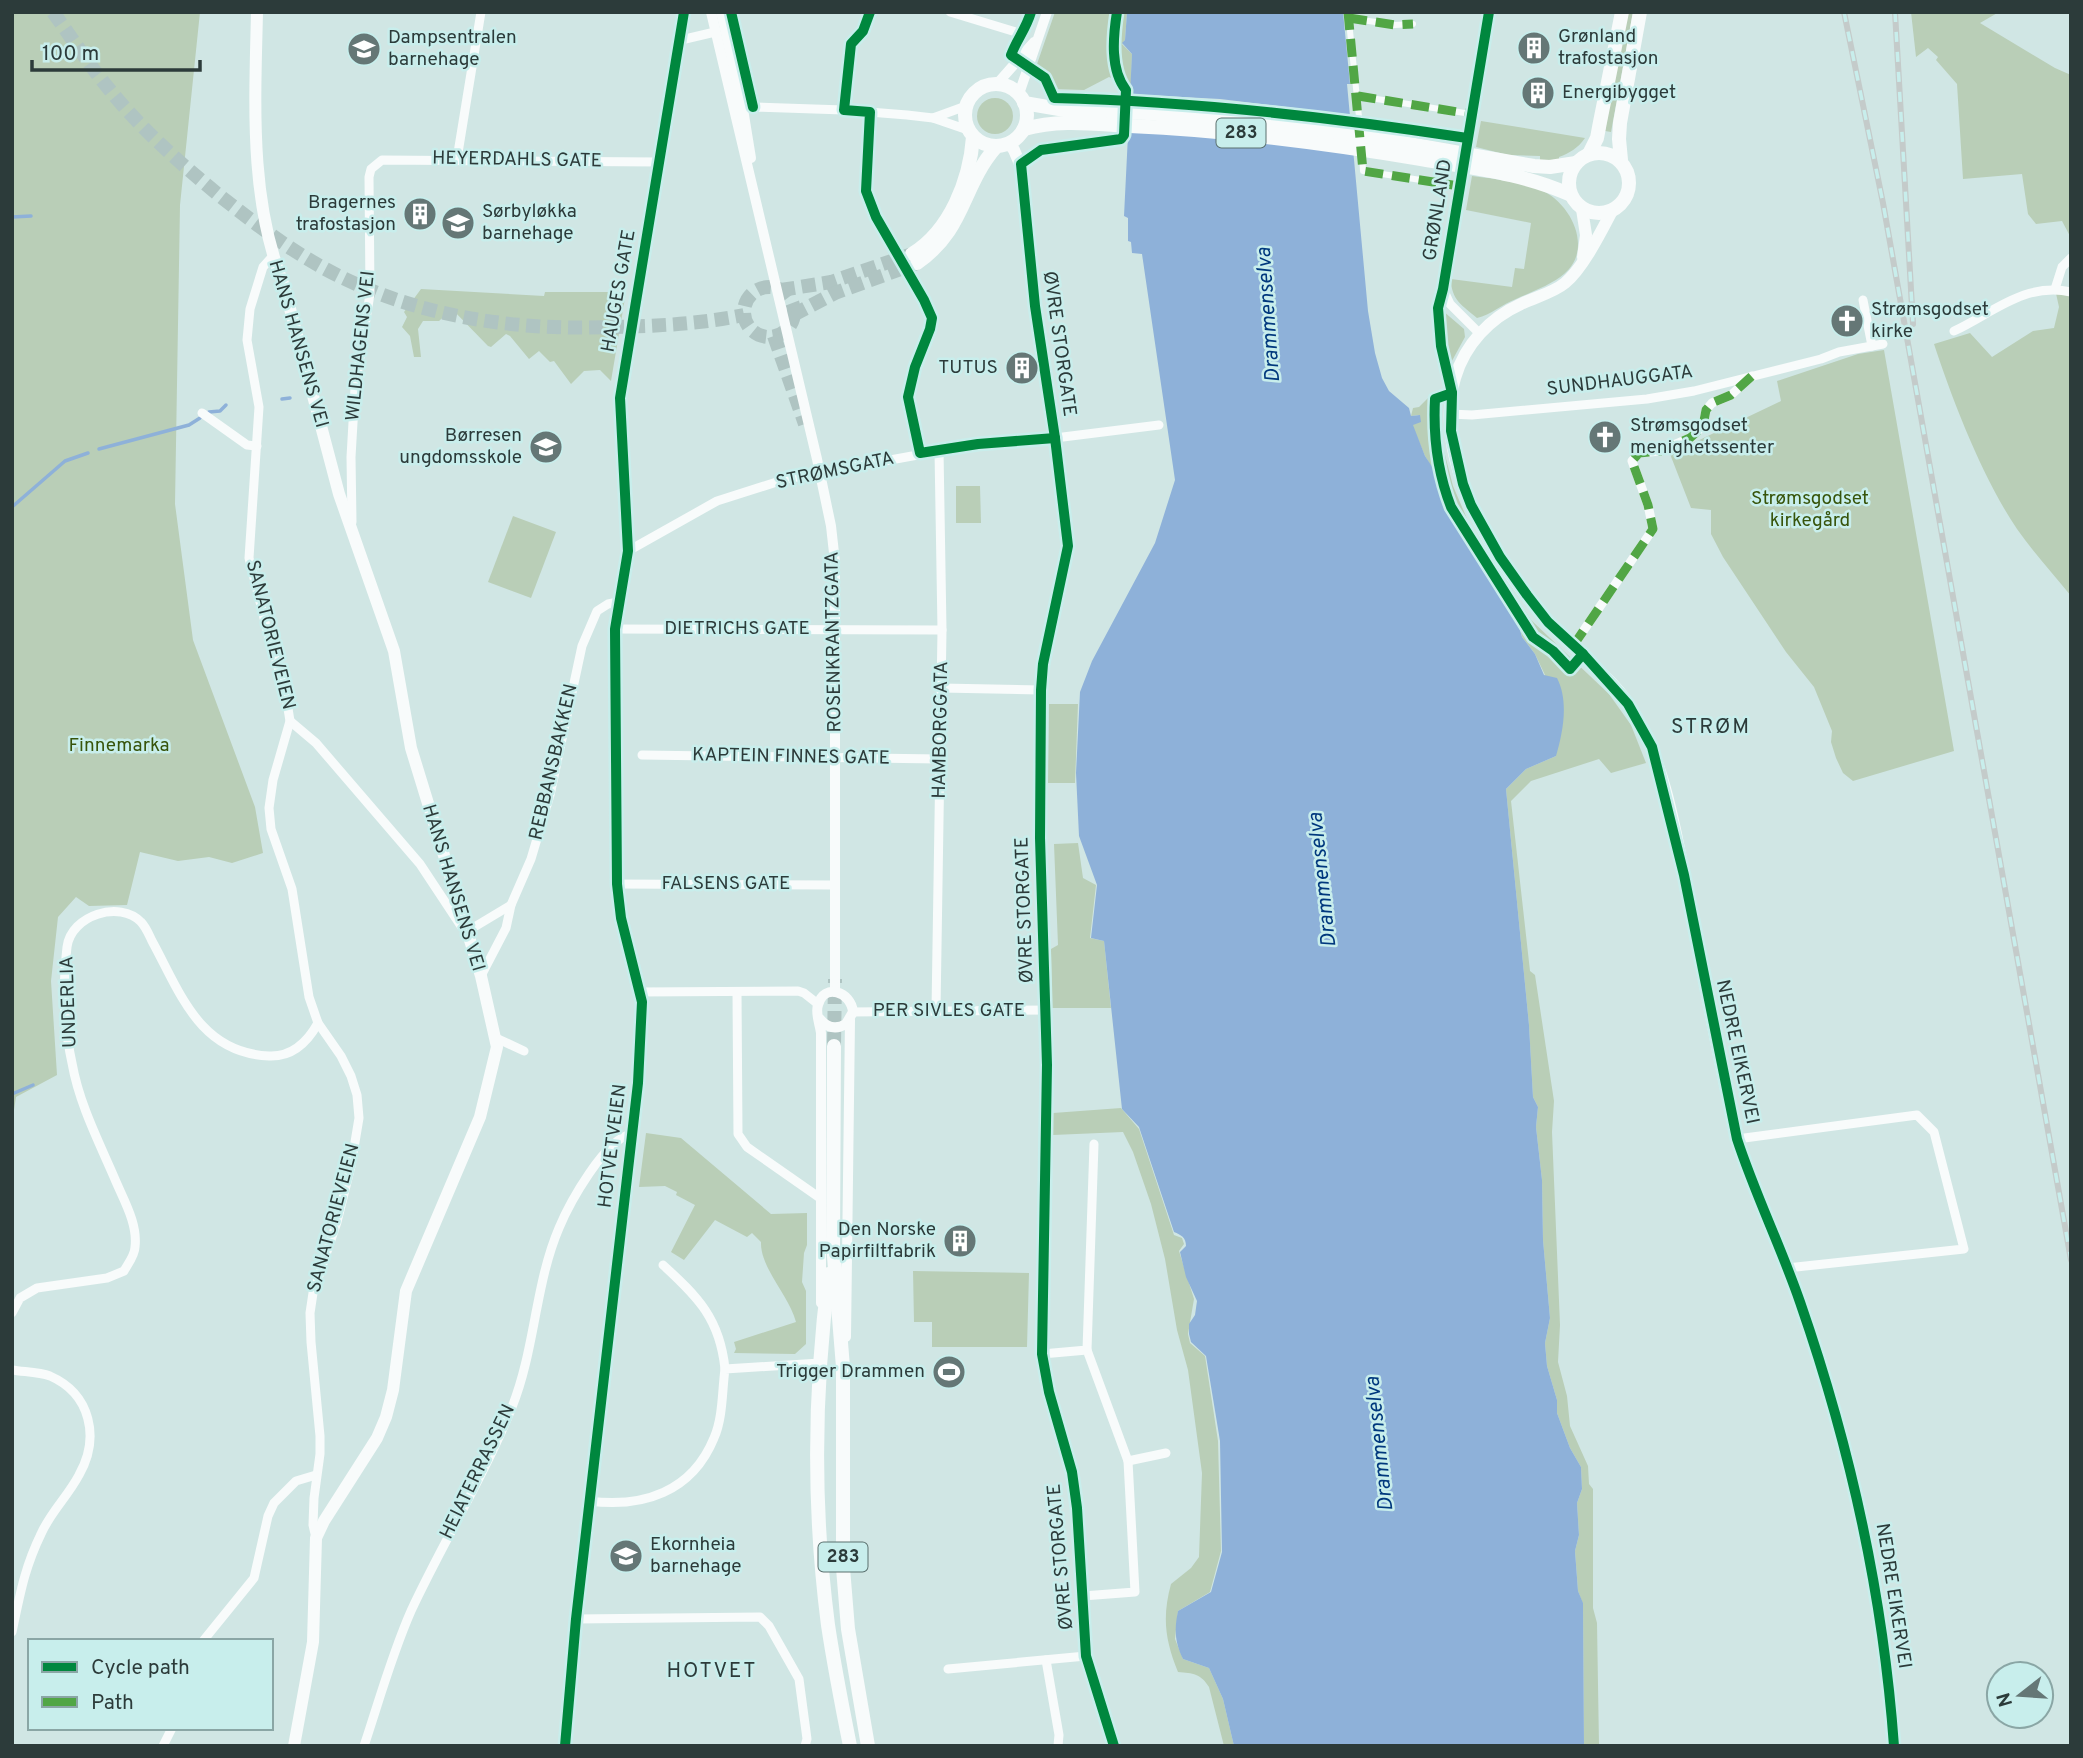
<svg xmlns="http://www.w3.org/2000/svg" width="2083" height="1758" viewBox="0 0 2083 1758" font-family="Overpass,sans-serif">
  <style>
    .green { fill: #b9ceb7 }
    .water { fill: #8eb1d9 }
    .pier { fill: #d0e6e4 }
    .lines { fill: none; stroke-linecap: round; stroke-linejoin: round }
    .stream { stroke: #8eb1d9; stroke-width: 3.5 }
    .primary-tunnel { stroke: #afc4c2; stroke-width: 14; stroke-dasharray: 14 7; stroke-linecap: butt }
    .pedestrian { stroke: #f8fbfb; stroke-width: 6 }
    .minor { stroke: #f8fbfb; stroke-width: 9 }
    .tertiary { stroke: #f8fbfb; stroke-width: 10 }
    .secondary { stroke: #f8fbfb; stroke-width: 12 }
    .primary { stroke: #f8fbfb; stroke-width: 14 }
    .rail-casing { stroke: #c4cbca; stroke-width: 6 }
    .rail { stroke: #c8eeec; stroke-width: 3.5; stroke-dasharray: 10; stroke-linecap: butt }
    .quiet { stroke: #51a645; stroke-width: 9; stroke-dasharray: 18 9; stroke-linecap: butt }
    .cycleway-casing { stroke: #c8eeec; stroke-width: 15 }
    .cycleway { stroke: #00873e; stroke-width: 10 }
    .labels { text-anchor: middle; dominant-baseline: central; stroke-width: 5; stroke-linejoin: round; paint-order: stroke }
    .shield { fill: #c8eeec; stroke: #5b716f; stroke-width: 2 }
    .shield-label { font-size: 18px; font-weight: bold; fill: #2c3b3a }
    .poi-label { font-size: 19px; fill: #2c3b3a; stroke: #c8eeec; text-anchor: start }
    .street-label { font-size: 19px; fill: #2c3b3a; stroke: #c8eeec }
    .park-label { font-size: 19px; fill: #37540b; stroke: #c8eeec }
    .water-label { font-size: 21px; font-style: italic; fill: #00387d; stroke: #c8eeec }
    .neighbourhood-label { font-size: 21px; letter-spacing: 2px; fill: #2c3b3a; stroke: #c8eeec }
  </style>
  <rect width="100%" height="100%" fill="#d0e6e4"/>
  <g class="green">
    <path d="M12 12H200L180 205 175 504 193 640 255 807 263 853 232 863 209 857 178 861 140 852 127 905 89 906 76 897 58 917 51 981 57 1075 16 1097 12 1123Z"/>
    <path d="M1055 12H1127L1125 40 1122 44 1132 54 1131 86 1109 77 1084 90 1053 89 1044 74 1036 67Z"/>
    <path d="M1627 12H1633L1611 132 1605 131Z"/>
    <path d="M1911 12H1999L1980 23 2055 68 2071 75V238L2062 221 2036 224 2028 214 2022 174 1963 179 1957 84 1936 60 1938 57 1928 48 1916 57Z"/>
    <circle cx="995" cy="116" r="18"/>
    <path d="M1481 121 1585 138C1578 148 1570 153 1559 157V160H1540V156L1508 155 1476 147Z"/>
    <path d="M1472 176C1490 178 1526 183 1541 190 1571 203 1594 249 1564 274 1553 284 1529 293 1516 299 1502 304 1491 315 1477 318 1463 306 1451 300 1451 279L1512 287 1515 268 1524 269 1531 223 1466 210Z"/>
    <path d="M421 289 544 296 545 292H626L611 381 600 370 584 371 571 384 554 361 550 362 539 351 529 359 510 336 506 334 491 347 488 346 452 309 439 321H423L418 329 421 357H414L410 336 402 327 407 317 404 312Z"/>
    <path d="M2055 289 2071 292V596C2053 574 2033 552 2017 529 1983 479 1953 402 1934 344L1970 333 1992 357 2033 331 2054 328 2059 307Z"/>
    <path d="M1443 311 1464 329 1465 337 1447 370 1443 337Z"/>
    <path d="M1884 350 1954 751 1853 781 1843 773 1836 758 1831 742 1832 731 1814 687 1786 652 1723 557 1711 534V510L1691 508 1670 454 1781 401 1777 381 1858 354Z"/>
    <path d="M1434 392 1439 403 1443 447 1453 486 1468 521 1531 620 1609 694 1631 725 1646 763 1611 773 1599 759 1531 781 1511 801 1530 971 1535 975 1554 1101 1552 1132 1560 1325 1558 1362 1567 1396 1570 1426 1588 1466 1589 1484 1593 1489V1608L1597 1623 1599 1746H1584L1583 1604 1578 1591 1575 1551 1579 1535 1577 1503 1582 1489 1581 1467 1570 1448 1557 1413V1400L1547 1366 1545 1343 1550 1318 1543 1240 1542 1180 1536 1127 1538 1107 1533 1097 1529 1025 1506 789 1526 769 1556 756 1545 675 1535 654 1522 637 1516 608 1451 507 1442 484 1425 456 1412 425 1419 415 1411 416 1413 408 1419 407Z"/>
    <path d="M956 486H980L981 523H956Z"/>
    <path d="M513 516 556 532 531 598 488 582Z"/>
    <path d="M1049 704H1078L1075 783H1048Z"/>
    <path d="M1078 843 1083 878 1096 885 1090 938 1104 941 1111 1008H1052L1051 949 1058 945 1054 844Z"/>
    <path d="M1121 1108 1139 1129 1174 1235 1182 1238 1184 1244 1179 1251 1194 1299 1188 1334 1190 1343 1205 1356 1218 1441 1221 1551 1210 1592 1178 1611 1175 1639 1183 1659 1209 1668 1223 1699 1234 1746H1224L1209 1687C1201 1674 1193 1673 1178 1672 1165 1640 1162 1617 1171 1584L1191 1568 1199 1557 1202 1473 1188 1370 1177 1330 1165 1259 1151 1204 1133 1152 1123 1132 1053 1135V1113Z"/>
    <path d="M646 1133 681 1138 771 1214 807 1213V1245L804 1253 802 1282 806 1291V1344L795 1354 734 1353 736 1349 734 1342 796 1322C789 1295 760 1268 761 1242L752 1233 747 1237 715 1220 684 1260 671 1252 695 1205 676 1195 677 1192 665 1186 639 1187Z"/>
    <path d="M913 1271 1029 1273 1027 1347H932V1322H914Z"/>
  </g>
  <path class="water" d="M1127 12H1343L1350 84H1347L1368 311 1375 353 1382 378 1389 391 1409 408 1411 416 1420 415 1421 422 1413 425 1425 456 1435 471 1447 506 1515 612 1522 637 1535 654 1544 675 1557 678C1569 701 1563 732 1556 756L1526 769 1506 789 1529 1025 1533 1097 1538 1107 1536 1127 1542 1180 1543 1240 1550 1318 1545 1343 1547 1366 1557 1400V1413L1570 1448 1581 1467 1582 1489 1577 1503 1579 1535 1575 1551 1578 1591 1583 1603 1584 1746H1234L1223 1699 1209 1668 1183 1659C1175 1642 1174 1630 1178 1611L1211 1592 1222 1552 1220 1441 1206 1356 1191 1342 1189 1334V1324L1195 1315 1197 1301 1186 1277 1180 1252 1186 1246C1186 1237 1181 1235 1174 1232L1139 1127 1122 1109 1104 941 1091 938 1097 885 1079 836 1076 773 1080 692 1092 661 1155 543 1175 480 1142 254 1132 253 1131 242 1128 241V218L1124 216 1132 54 1122 43 1125 40Z"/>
  <path class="pier" d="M1127 94 1220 99 1353 115 1357 155 1260 141 1126 131Z"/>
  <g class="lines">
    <g class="stream">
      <path d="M12 217 31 216"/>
      <path d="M282 399 290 398"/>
      <path d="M209 412 220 411 226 405"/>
      <path d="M99 449 189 425 200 418"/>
      <path d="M12 507 65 461 88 453"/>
      <path d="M12 1094 33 1085"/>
    </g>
    <g class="primary-tunnel">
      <path d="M53 12C72 38 89 65 109 89 141 129 181 164 220 196 252 221 284 246 320 266 409 316 512 331 612 327 657 326 700 324 744 315"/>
      <circle cx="769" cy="312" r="25"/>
      <path d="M781 290 831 282 912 254"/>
      <path d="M793 315 835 293 917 263"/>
      <path d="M774 336 805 424"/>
      <path d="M834 1046 835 979"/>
    </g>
    <g class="pedestrian">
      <path d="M1348 12 1361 136"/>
      <path d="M1349 18 1395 25 1413 24"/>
      <path d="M1358 96 1471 114 1464 154"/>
      <path d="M1362 151 1363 171 1459 186"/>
      <path d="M1457 198 1462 165"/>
    </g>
    <g class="minor">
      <path d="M950 12 1019 33"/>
      <path d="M738 110 753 107 844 110 907 115 933 118 968 130"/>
      <path d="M1471 114 1489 12"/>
      <path d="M933 118 966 106"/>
      <path d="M457 159 481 12"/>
      <path d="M1457 198 1443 289 1450 304 1480 334"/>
      <path d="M272 257 263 267 250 309 247 340 259 407 249 558 268 634 285 690 290 721 273 780 269 808 271 829 292 889 309 997 318 1023 341 1056 351 1076 357 1095 359 1118 351 1166 337 1222 313 1293 310 1313 311 1342 320 1436V1454L314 1498 313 1525 316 1538"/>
      <path d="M2055 289 2062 267 2071 258"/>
      <path d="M1863 300 1872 346"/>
      <path d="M1954 331C1993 313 2024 282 2071 292"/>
      <path d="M202 413 247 445 257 446"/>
      <path d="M1450 414 1472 415 1647 399 1694 391 1821 359 1839 352 1883 344"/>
      <path d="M352 522 351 457 355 388 370 294 369 177 371 169 382 160 659 162"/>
      <path d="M628 551 717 501 786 479 978 444 1055 438 1159 425"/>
      <path d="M615 629 942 630"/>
      <path d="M1573 646 1653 529 1648 505 1632 461 1639 453 1660 451 1690 438 1703 426 1706 410 1712 403 1731 395 1752 376"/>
      <path d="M941 688 1041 690"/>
      <path d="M290 721 316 743 420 864 461 926 467 929 476 926 511 905"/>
      <path d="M642 755 940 759"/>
      <path d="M617 884 834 885"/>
      <path d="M481 976 506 928 511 905 531 859 550 795 582 646 597 611 608 604 618 602"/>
      <path d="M640 992 798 991 804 993 818 1004"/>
      <path d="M737 992 738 1134 747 1147 820 1198"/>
      <path d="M936 1010 942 630 939 450"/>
      <path d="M853 1012 1046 1010"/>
      <path d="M496 1038 524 1051"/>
      <path d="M1737 1139 1917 1115 1934 1132 1964 1249 1787 1268"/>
      <path d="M663 1265C698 1297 720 1319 725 1369"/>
      <path d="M12 1313 20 1298 37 1288 107 1278 124 1271C128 1264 135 1255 135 1247 138 1223 123 1199 114 1177 98 1140 79 1103 72 1063 64 1027 62 984 67 947 71 915 120 900 141 922 146 927 149 935 152 941 180 992 199 1053 269 1056 292 1057 307 1043 318 1023"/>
      <path d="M1042 1354 1087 1350 1094 1144"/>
      <path d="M12 1370C24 1372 39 1372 50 1376 91 1394 100 1438 79 1475 68 1496 50 1513 41 1534 24 1569 20 1595 12 1632"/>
      <path d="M1128 1461 1166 1453"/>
      <path d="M589 1501C643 1508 692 1492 714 1438 723 1418 722 1391 725 1369L820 1363"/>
      <path d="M1083 1596 1135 1592 1128 1461 1087 1350"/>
      <path d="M576 1619 760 1617 769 1626 799 1679 807 1739 805 1746"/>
      <path d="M203 1641 254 1578 268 1516 274 1503 296 1481 316 1475"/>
      <path d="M1046 1660 1059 1735 1058 1746"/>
      <path d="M948 1669 1086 1656"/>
      <path d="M163 1746 172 1728"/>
      <path d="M364 1746C379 1701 392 1654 411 1611 443 1542 484 1477 512 1407 535 1350 535 1284 559 1228 569 1204 605 1138 632 1134"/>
      <path d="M565 1746 576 1619 638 1083 642 1002 621 918 617 884 615 629 628 551 620 398 681 40 715 32"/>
    </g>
    <g class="tertiary">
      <path d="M711 12 817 459 831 526 835 562V992"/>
      <path d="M721 12 743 109 751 158"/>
      <path d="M996 85 1034 42"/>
      <path d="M1019 94 1047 12"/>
      <path d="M820 1019C827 1028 836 1030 846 1024L853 1012C851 991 824 983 818 1005 815 1013 820 1024 821 1033V1303"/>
      <path d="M846 1337 850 1020"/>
    </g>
    <g class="secondary">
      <path d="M257 12C255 103 249 200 284 286L339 494 394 651 411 748 481 976 497 1047 480 1117 406 1291 393 1390 386 1417 377 1438 324 1521 316 1538 313 1642 294 1746"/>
      <path d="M1009 143 1014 150 1022 169 1035 306 1055 438 1068 546 1043 664 1041 690 1040 838 1047 1065 1042 1354 1049 1392 1072 1472 1077 1508 1086 1656 1114 1746"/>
      <path d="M1582 209 1586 235 1583 257"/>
      <path d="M1612 211C1601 232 1583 268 1565 283 1553 293 1535 297 1521 304 1490 318 1465 344 1455 378 1431 460 1495 562 1547 621 1573 650 1608 673 1630 706 1667 764 1677 840 1690 906 1705 984 1719 1062 1737 1139 1755 1194 1781 1247 1800 1302 1850 1446 1883 1593 1894 1746"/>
    </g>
    <g class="primary">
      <circle cx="996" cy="115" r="31"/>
      <path d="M1024 103 1065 110 1147 113 1260 123 1369 137 1534 166 1550 167 1576 163"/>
      <path d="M1024 129C1059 119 1094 124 1130 126 1228 130 1325 143 1421 159 1472 168 1523 173 1571 195"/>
      <circle cx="1599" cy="183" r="30"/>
      <path d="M1589 154 1597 138 1600 122 1622 12"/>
      <path d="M1621 160 1619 139 1620 123 1640 12"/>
      <path d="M912 254C950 231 970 180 973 137"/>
      <path d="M917 263C966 229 961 187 996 147"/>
      <path d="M834 1046 833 1244 843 1367V1568L848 1629 868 1746"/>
      <path d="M829 1274C814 1389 813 1509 828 1625 834 1665 842 1706 850 1746"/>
    </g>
    <defs>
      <g id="rail">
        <path d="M1844 12 1883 203 2071 1260"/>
        <path d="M1895 12 1913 324"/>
      </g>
    </defs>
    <use href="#rail" class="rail-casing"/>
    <use href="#rail" class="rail"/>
    <g class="quiet">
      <path d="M1348 12 1363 171 1459 186"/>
      <path d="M1349 18 1395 25 1413 24"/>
      <path d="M1358 96 1471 114 1470 122"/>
      <path d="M1573 646 1653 529 1648 505 1632 461 1639 453 1660 451 1690 438 1703 426 1706 410 1712 403 1731 395 1753 375"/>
    </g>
    <defs>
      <g id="cycleway">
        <path d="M731 12 753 107"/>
        <path d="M870 12 863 31 851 44 844 110 870 112 866 191 876 217 924 300 932 318 930 329 915 367 908 397 920 453 978 444 1055 438"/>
        <path d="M1031 12C1026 29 1017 39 1011 55L1045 78 1054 98C1193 101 1330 117 1467 138"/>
        <path d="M1489 12 1443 289 1438 308 1441 346 1452 393 1451 431 1463 484 1471 505 1500 557 1527 595 1548 622 1583 654 1628 704 1652 747 1684 875 1737 1139C1755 1194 1781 1247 1800 1302 1850 1446 1883 1593 1894 1746"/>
        <path d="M1452 393 1435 399C1433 437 1437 471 1451 507L1533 637 1553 651 1570 669 1583 654"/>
        <path d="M565 1746 576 1619 638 1083 642 1002 621 918 617 884 615 629 628 551 620 398 684 12"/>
        <path d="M1114 1746 1086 1656 1077 1508 1072 1472 1049 1392 1042 1354 1047 1065 1040 838 1041 690 1043 664 1068 546 1055 438 1035 306 1021 164 1041 150 1121 139 1124 135 1126 90C1110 70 1113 37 1117 12"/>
      </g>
    </defs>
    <use href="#cycleway" class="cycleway-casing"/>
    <use href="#cycleway" class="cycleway"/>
  </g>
  <defs>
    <symbol id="building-disc" viewBox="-11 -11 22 22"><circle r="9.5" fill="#657776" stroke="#c8eeec"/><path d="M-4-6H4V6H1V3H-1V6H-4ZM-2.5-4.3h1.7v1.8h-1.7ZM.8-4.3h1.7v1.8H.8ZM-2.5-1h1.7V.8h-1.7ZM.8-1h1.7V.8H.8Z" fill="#fff"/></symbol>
    <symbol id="school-disc" viewBox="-11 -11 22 22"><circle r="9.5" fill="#657776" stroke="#c8eeec"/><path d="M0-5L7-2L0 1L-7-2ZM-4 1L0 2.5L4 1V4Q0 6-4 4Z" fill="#fff"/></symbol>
    <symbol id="church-disc" viewBox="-11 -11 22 22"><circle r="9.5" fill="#657776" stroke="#c8eeec"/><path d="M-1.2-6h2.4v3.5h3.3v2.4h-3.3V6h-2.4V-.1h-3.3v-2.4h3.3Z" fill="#fff"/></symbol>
    <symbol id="stadium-disc" viewBox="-11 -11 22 22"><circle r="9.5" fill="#657776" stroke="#c8eeec"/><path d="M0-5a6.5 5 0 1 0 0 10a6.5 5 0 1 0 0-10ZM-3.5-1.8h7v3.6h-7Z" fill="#fff"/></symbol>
  </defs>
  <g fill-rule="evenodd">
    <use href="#building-disc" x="1515" y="29" width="38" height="38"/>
    <use href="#school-disc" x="345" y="30" width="38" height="38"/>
    <use href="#building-disc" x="1519" y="74" width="38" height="38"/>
    <use href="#building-disc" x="401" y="195" width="38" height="38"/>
    <use href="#school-disc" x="439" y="204" width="38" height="38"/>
    <use href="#church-disc" x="1828" y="302" width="38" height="38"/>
    <use href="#building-disc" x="1003" y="349" width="38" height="38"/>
    <use href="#church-disc" x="1586" y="418" width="38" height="38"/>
    <use href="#school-disc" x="527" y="428" width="38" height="38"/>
    <use href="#building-disc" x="941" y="1222" width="38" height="38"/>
    <use href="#stadium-disc" x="930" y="1353" width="38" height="38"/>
    <use href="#school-disc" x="607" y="1537" width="38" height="38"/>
  </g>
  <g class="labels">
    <g class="shield">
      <rect x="1216.5" y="118.5" width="49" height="29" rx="5"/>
      <rect x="818.5" y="1542.5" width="49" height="29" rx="5"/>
    </g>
    <g class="shield-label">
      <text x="1241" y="133">283</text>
      <text x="843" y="1557">283</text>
    </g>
    <g class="poi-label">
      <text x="1558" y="37">Grønland<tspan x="1558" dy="22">trafostasjon</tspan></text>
      <text x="388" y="38">Dampsentralen<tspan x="388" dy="22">barnehage</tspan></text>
      <text x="1562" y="93">Energibygget</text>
      <text x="396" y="203" text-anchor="end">Bragernes<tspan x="396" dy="22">trafostasjon</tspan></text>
      <text x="482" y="212">Sørbyløkka<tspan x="482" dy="22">barnehage</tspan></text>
      <text x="1871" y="310">Strømsgodset<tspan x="1871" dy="22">kirke</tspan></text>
      <text x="998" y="368" text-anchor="end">TUTUS</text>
      <text x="1630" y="426">Strømsgodset<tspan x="1630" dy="22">menighetssenter</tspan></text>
      <text x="522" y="436" text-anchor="end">Børresen<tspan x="522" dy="22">ungdomsskole</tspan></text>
      <text x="936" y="1230" text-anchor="end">Den Norske<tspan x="936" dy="22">Papirfiltfabrik</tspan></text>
      <text x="925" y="1372" text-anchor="end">Trigger Drammen</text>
      <text x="650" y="1545">Ekornheia<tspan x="650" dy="22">barnehage</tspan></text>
    </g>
    <g class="street-label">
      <text transform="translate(517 160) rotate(1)">HEYERDAHLS GATE</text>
      <text transform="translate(1438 210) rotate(-81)">GRØNLAND</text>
      <text transform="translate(619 291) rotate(-80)">HAUGES GATE</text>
      <text transform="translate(298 344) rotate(74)">HANS HANSENS VEI</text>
      <text transform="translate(1059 344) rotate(82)">ØVRE STORGATE</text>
      <text transform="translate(361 346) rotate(-84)">WILDHAGENS VEI</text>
      <text transform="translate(1620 381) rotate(-7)">SUNDHAUGGATA</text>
      <text transform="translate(835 471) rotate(-12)">STRØMSGATA</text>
      <text x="737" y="629">DIETRICHS GATE</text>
      <text transform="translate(270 635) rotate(76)">SANATORIEVEIEN</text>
      <text transform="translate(834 642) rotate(-91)">ROSENKRANTZGATA</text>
      <text transform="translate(941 730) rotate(-89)">HAMBORGGATA</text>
      <text transform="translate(791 757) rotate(1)">KAPTEIN FINNES GATE</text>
      <text transform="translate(554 762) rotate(-77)">REBBANSBAKKEN</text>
      <text x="726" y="884">FALSENS GATE</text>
      <text transform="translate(453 888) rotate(73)">HANS HANSENS VEI</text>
      <text transform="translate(1025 910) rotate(-92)">ØVRE STORGATE</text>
      <text transform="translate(69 1002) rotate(-92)">UNDERLIA</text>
      <text x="949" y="1011">PER SIVLES GATE</text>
      <text transform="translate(1737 1052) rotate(78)">NEDRE EIKERVEI</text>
      <text transform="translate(613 1146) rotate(-83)">HOTVETVEIEN</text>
      <text transform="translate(334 1218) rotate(-75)">SANATORIEVEIEN</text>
      <text transform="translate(478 1472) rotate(-64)">HEIATERRASSEN</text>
      <text transform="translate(1061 1557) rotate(-95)">ØVRE STORGATE</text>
      <text transform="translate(1893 1596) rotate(81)">NEDRE EIKERVEI</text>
    </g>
    <g class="park-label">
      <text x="1810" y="499">Strømsgodset<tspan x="1810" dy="22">kirkegård</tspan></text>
      <text x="119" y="746">Finnemarka</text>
    </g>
    <g class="water-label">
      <text transform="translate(1269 315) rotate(-94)">Drammenselva</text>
      <text transform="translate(1323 880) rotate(-96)">Drammenselva</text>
      <text transform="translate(1380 1444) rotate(-96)">Drammenselva</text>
    </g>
    <g class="neighbourhood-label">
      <text x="1711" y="727">STRØM</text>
      <text x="712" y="1671">HOTVET</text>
    </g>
  </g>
  <rect width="2083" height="1758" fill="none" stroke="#2c3b3a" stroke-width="28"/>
  <rect x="28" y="1639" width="245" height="91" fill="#c8eeec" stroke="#8aa6a5" stroke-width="2"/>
  <rect x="42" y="1662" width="35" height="10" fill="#00873e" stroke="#8aa6a5" stroke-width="2"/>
  <text x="91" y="1674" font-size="21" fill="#2c3b3a">Cycle path</text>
  <rect x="42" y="1697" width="35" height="10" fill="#51a645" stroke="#8aa6a5" stroke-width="2"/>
  <text x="91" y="1709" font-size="21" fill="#2c3b3a">Path</text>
  <g transform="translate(2020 1695) rotate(253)"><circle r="33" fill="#c8eeec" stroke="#8aa6a5" stroke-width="2"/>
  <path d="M0-5L12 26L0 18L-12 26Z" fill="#657776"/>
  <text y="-10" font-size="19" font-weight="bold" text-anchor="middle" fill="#2c3b3a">N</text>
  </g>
  <path d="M32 60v10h168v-10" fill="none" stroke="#2c3b3a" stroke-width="3.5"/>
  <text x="42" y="60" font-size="21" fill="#2c3b3a" stroke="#c8eeec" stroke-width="5" paint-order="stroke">100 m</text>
</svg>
